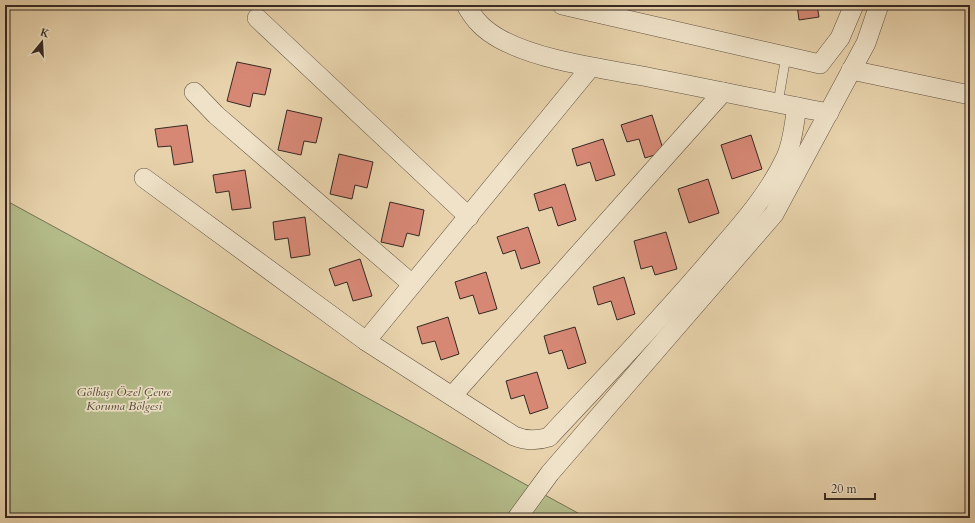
<svg xmlns="http://www.w3.org/2000/svg" width="975" height="523" viewBox="0 0 975 523" font-family="Cardo,serif">
  <style>
    .green { fill: #b4bc8a; stroke: #767256 }
    .building { fill: #d68875; stroke: #372922 }
    .lines { fill: none; stroke-linecap: round; stroke-linejoin: round }
    .service-casing { stroke: #635344; stroke-width: 10 }
    .minor-casing { stroke: #635344; stroke-width: 20 }
    .service { stroke: #efe2c8; stroke-width: 9 }
    .minor { stroke: #efe2c8; stroke-width: 19 }
    .labels { text-anchor: middle; dominant-baseline: central; stroke-width: 3.5; stroke-linejoin: round; paint-order: stroke }
    .park-label { font-size: 12px; font-style: italic; fill: #504637; stroke: #efe2c8 }
  </style>
  <rect width="100%" height="100%" fill="#e7d2ab"/>
  <filter id="stains"><feTurbulence type="fractalNoise" baseFrequency=".005" numOctaves="4"/><feColorMatrix values="0 0 0 0 .2 0 0 0 0 .09 0 0 0 0 .02 0 0 0 .5 -.17"/></filter>
  <radialGradient id="worn" r=".72"><stop offset=".6" stop-color="#630" stop-opacity="0"/><stop offset="1" stop-color="#630" stop-opacity=".3"/></radialGradient>
  <path class="green" d="M5 200 587 518H5Z"/>
  <g class="building">
    <path d="M797 5H817L819 17 799 20Z"/>
    <path d="M237 62 271 69 265 95 253 93 250 107 227 101Z"/>
    <path d="M287 110 322 118 316 143 304 141 301 155 278 150Z"/>
    <path d="M652 115 664 152 645 158 639 139 627 142 621 125Z"/>
    <path d="M187 125 193 162 174 165 171 146 158 147 155 129Z"/>
    <path d="M751 135 762 169 732 179 721 145Z"/>
    <path d="M603 139 615 175 596 181 590 162 577 166 572 149Z"/>
    <path d="M339 154 373 162 367 188 355 185 352 199 330 194Z"/>
    <path d="M245 170 251 208 232 210 229 191 216 193 213 175Z"/>
    <path d="M708 179 719 213 689 223 678 189Z"/>
    <path d="M565 184 576 220 558 226 552 207 539 211 534 194Z"/>
    <path d="M390 202 424 210 419 236 407 233 403 247 381 242Z"/>
    <path d="M305 217 310 255 291 258 288 238 275 240 273 222Z"/>
    <path d="M528 227 540 263 521 269 515 250 503 254 497 237Z"/>
    <path d="M666 232 677 269 655 275 652 266 641 269 634 241Z"/>
    <path d="M360 259 372 296 353 301 347 282 335 286 329 269Z"/>
    <path d="M486 272 497 309 479 314 473 295 460 299 455 282Z"/>
    <path d="M624 277 635 314 617 320 611 301 598 305 593 287Z"/>
    <path d="M448 317 459 354 441 360 435 341 422 344 417 327Z"/>
    <path d="M575 327 586 363 568 369 562 350 549 354 544 336Z"/>
    <path d="M537 372 548 408 530 414 524 395 511 399 506 381Z"/>
  </g>
  <g class="lines">
    <defs>
      <path id="service" d="M778 103 786 56"/>
      <g id="minor">
        <path d="M466 5C475 21 484 30 500 39 539 60 594 67 637 75 701 87 765 101 829 113"/>
        <path d="M562 5 820 64 840 38 854 5"/>
        <path d="M257 18 469 217"/>
        <path d="M851 70 970 95"/>
        <path d="M194 92 216 115 412 284"/>
        <path d="M144 178 366 341 514 436C526 441 537 441 549 437 605 377 662 318 715 255 741 225 769 194 786 157 793 142 794 123 797 107"/>
        <path d="M366 341 590 68"/>
        <path d="M452 396 723 92"/>
        <path d="M517 518 550 473 774 214 866 43 879 5"/>
      </g>
    </defs>
    <use href="#service" class="service-casing"/>
    <use href="#minor" class="minor-casing"/>
    <use href="#service" class="service"/>
    <use href="#minor" class="minor"/>
  </g>
  <g class="labels">
    <g class="park-label">
      <text x="124" y="392">Gölbaşı Özel Çevre<tspan x="124" dy="14">Koruma Bölgesi</tspan></text>
    </g>
  </g>
  <rect width="975" height="523" fill="none" stroke="#e7d2ab" stroke-width="20"/>
  <rect x="6" y="6" width="963" height="511" fill="none" stroke="#372922" stroke-width="2"/>
  <rect x="10" y="10" width="955" height="503" fill="none" stroke="#372922"/>
  <g transform="translate(42 42) rotate(18)" stroke="#efe2c8" stroke-width="3" paint-order="stroke">
  <path d="M0-3L7 15L0 10L-7 15Z" fill="#372922"/>
  <text y="-6" font-size="11" font-weight="bold" text-anchor="middle" fill="#372922">K</text>
  </g>
  <path d="M825 493v6h50v-6" fill="none" stroke="#372922" stroke-width="2"/>
  <text x="831" y="493" font-size="12" fill="#372922" stroke="#efe2c8" stroke-width="3" paint-order="stroke">20 m</text>
  <rect width="100%" height="100%" filter="url(#stains)"/>
  <rect width="100%" height="100%" fill="url(#worn)"/>
</svg>
